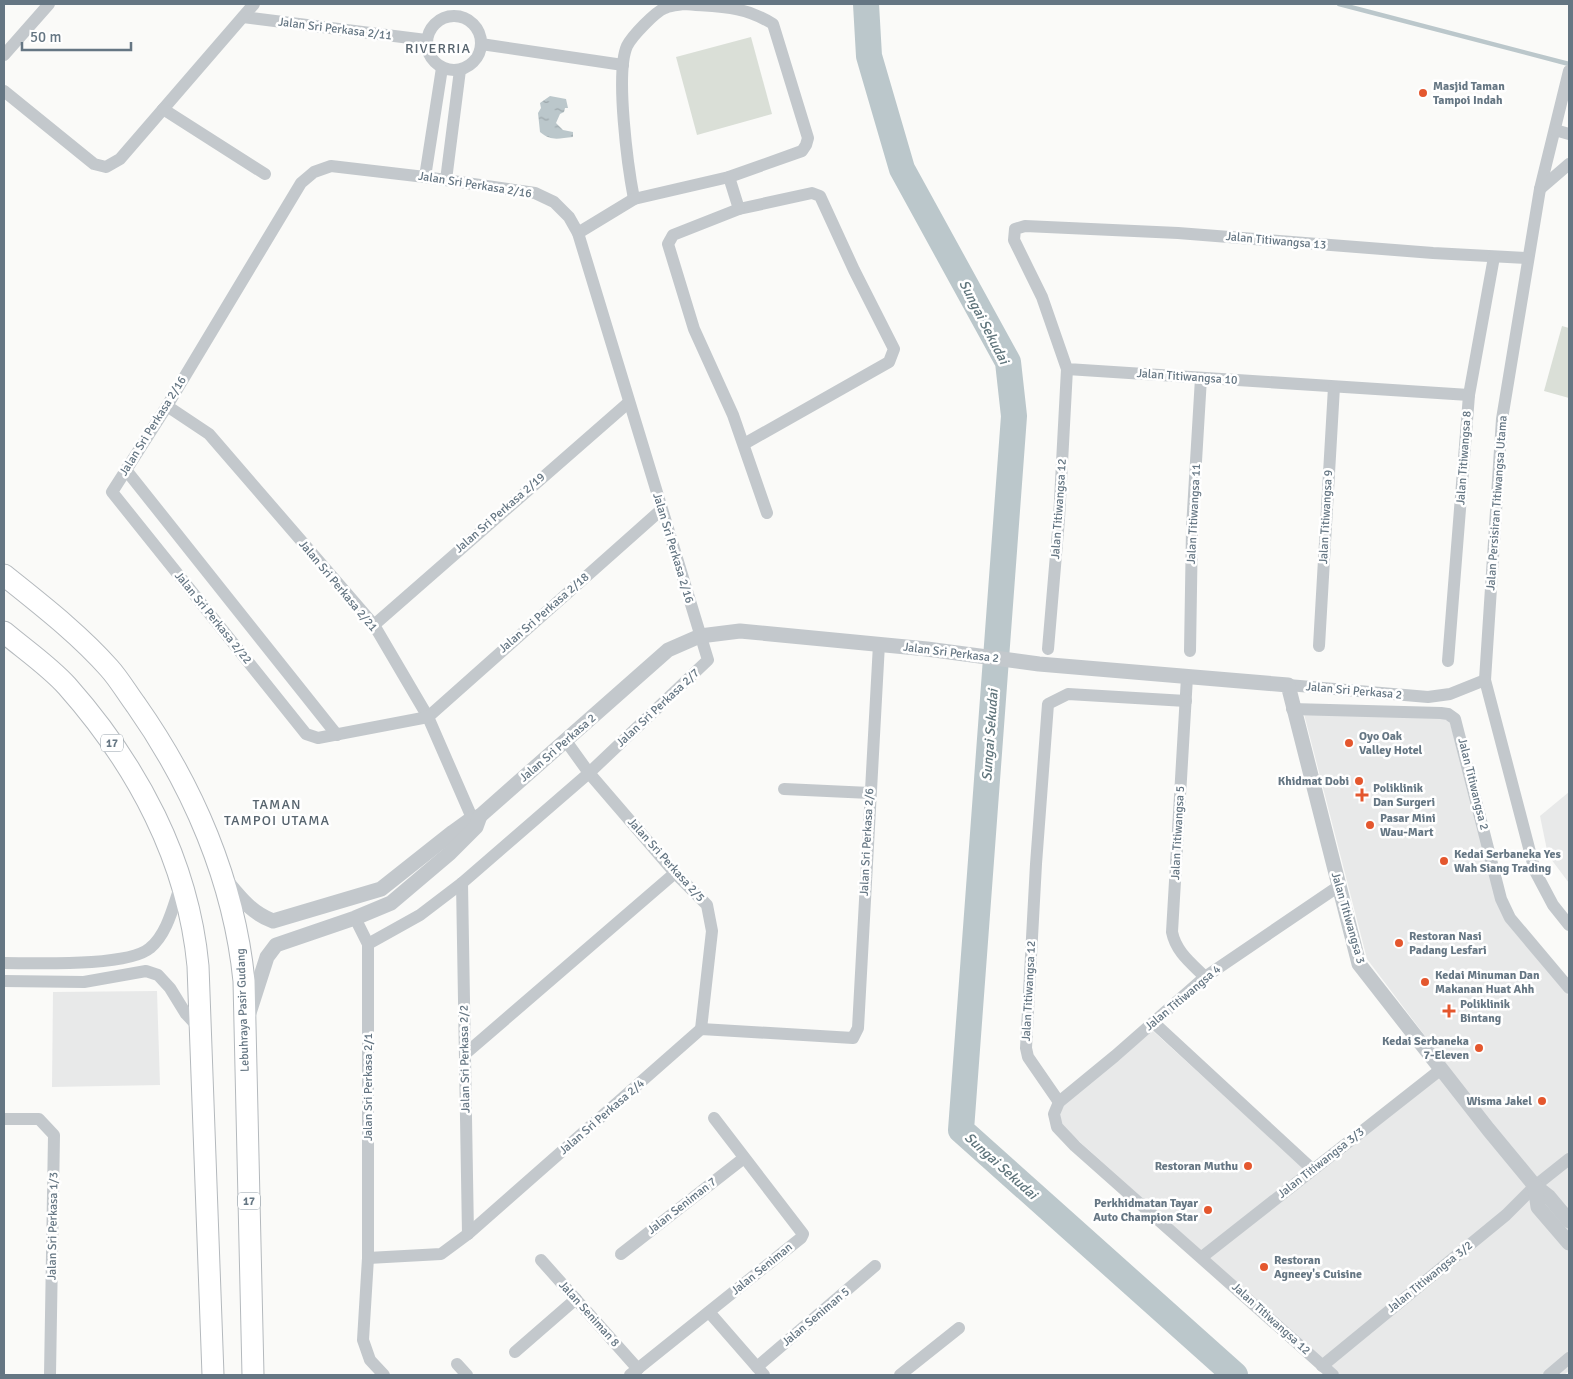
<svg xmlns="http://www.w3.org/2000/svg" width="1573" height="1379" viewBox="0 0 1573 1379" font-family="Signika,sans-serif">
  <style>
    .built { fill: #e8e9e9 }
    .pitch { fill: #dadfd7 }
    .water { fill: url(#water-ripples) }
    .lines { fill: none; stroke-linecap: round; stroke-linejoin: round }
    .stream { stroke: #bbc7cb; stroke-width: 4.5 }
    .river { stroke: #bbc7cb; stroke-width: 26 }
    .trunk-casing { stroke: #b4b9bd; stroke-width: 23 }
    .minor { stroke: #c3c8cc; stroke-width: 12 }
    .tertiary { stroke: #c3c8cc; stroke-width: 15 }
    .trunk { stroke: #fff; stroke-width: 21 }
    .poi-dot { fill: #e4572e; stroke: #fff; stroke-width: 2 }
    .labels { text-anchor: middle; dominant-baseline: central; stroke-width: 5; stroke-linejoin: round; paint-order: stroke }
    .shield { fill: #fff; stroke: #939fa8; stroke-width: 1 }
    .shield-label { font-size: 11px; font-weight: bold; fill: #657683 }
    .street-label { font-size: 12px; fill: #657683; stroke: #fff }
    .poi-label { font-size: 12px; font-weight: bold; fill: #657683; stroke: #fff; text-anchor: start }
    .neighbourhood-label { font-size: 14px; letter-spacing: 1px; fill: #57646e; stroke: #fff }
    .water-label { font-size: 14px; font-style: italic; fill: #60757c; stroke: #fff }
  </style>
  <defs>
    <pattern id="water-ripples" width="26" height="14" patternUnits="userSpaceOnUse" patternTransform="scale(1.25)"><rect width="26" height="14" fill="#bbc7cb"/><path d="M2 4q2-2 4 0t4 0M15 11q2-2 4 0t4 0" fill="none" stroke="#9ca6aa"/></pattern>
  </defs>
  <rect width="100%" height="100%" fill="#fafaf8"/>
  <g class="built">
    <path d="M1304 714 1446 718 1450 723 1505 921 1569 996V1371L1564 1375H1340L1062 1126 1060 1115 1063 1104 1153 1031 1312 1176 1450 1069 1367 959Z"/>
    <path d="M1569 792V883L1548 855 1540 816Z"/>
    <path d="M157 991 160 1085 52 1087 53 992Z"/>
  </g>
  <g class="pitch">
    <path d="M751 37 772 114 697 135 676 57Z"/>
    <path d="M1562 326 1569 328V398L1544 391Z"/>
  </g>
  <path class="water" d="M550 96 566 99 568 108H565L564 112 560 114 556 123 563 130 573 132V137C559 138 552 142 540 132L538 113 541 108 540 103Z"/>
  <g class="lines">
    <path class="stream" d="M1339 4 1569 64"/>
    <path class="river" d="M866 4 869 56 902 169 1008 362 1014 416 961 1130 1235 1375"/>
    <defs>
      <g id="trunk">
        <path d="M4 575C40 604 78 633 109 668 119 679 127 693 136 705 193 786 234 881 244 981L253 1375"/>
        <path d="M4 632C24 649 49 666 67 686 137 765 188 860 198 966L213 1375"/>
      </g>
    </defs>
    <use href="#trunk" class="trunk-casing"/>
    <g class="minor">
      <path d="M684 4C718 7 743 5 773 24L808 138 806 145 802 151 729 177 634 199C628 168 615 73 627 46 632 36 655 12 665 8 670 5 678 5 684 4Z"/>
      <circle cx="454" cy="43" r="27"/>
      <path d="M243 17 426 40"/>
      <path d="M481 44 623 65"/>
      <path d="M4 55 49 4"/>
      <path d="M1569 71 1540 189 1502 419 1485 680 1535 871 1553 905 1569 925"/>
      <path d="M4 91 94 164 106 167 120 159 254 4"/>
      <path d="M163 109 265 174"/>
      <path d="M1555 130 1569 134"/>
      <path d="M425 177 442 68"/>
      <path d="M729 177 739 209 812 193 820 196 854 270 894 349 889 362 744 444"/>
      <path d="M446 180 460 70"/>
      <path d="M1540 189 1569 164"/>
      <path d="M739 209 673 235 668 244 694 329 733 415 767 513"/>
      <path d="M578 233 634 199"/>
      <path d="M1469 395 1067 369 1042 297 1014 240 1015 229 1025 226 1178 233 1433 253 1527 258"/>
      <path d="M167 406 209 434 374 625 428 717 476 827"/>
      <path d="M126 470 337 735"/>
      <path d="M374 625 628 403"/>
      <path d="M1319 646 1334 387"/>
      <path d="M1048 649 1059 519 1067 369"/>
      <path d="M1190 651 1192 528 1201 378"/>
      <path d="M1448 661 1469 395 1494 257"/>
      <path d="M1187 677 1172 932C1176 952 1191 963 1205 977"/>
      <path d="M1288 685 1428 697 1450 694 1485 680"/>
      <path d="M1292 709 1441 713 1448 714 1455 719 1501 899 1510 918 1569 988"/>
      <path d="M566 741 589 773 675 873 707 905 712 931 701 1029"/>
      <path d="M784 789 870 793"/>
      <path d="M462 883 468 1234"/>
      <path d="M355 918 368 944V1258L363 1340 370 1360 384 1375"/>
      <path d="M368 944 420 915 462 883 589 773 708 660 578 233 569 217 554 202 535 193 425 177 331 166 314 172 301 183 167 406 112 492 306 734 318 738 428 717 661 510"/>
      <path d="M4 963C35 963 128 967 150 948 167 934 173 907 180 887"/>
      <path d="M4 981 84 982 146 971 158 975 170 988 186 1014 200 1029"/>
      <path d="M1154 1023 1312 1169"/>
      <path d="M465 1054 675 873"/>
      <path d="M1059 1102 1028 1057 1026 1048 1036 864 1048 704 1068 694 1186 701"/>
      <path d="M4 1119H39L54 1135 50 1375"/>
      <path d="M621 1254 744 1158"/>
      <path d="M1202 1257 1440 1070"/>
      <path d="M368 1258 441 1254 468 1234 701 1029 853 1038 858 1028 879 644"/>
      <path d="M541 1260 638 1369"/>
      <path d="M709 1312 764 1375"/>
      <path d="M515 1352 576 1299"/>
      <path d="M457 1364 467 1375"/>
      <path d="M1322 1366 1506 1215 1535 1186 1569 1159"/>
      <path d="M757 1367 875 1266"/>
      <path d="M630 1375 801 1238 803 1234 714 1118"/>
      <path d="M900 1375 959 1328"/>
      <path d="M1333 1375 1075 1146 1057 1127 1054 1114 1059 1102 1115 1056 1205 977 1339 886"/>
      <path d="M1549 1375 1569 1358"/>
    </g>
    <g class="tertiary">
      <path d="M227 882C241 899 252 913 273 921L381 889 453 832 471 819 480 816 668 650 700 636 740 631 927 649 1039 664 1288 685 1359 964 1488 1129 1535 1186 1549 1197 1569 1221"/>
      <path d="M249 1013 267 957 276 945 355 918 391 903 450 853 476 827 480 816"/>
      <path d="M1535 1186 1538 1207 1569 1243"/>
    </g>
    <use href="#trunk" class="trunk"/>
  </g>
  <g class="poi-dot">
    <circle cx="1423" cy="93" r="5"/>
    <circle cx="1349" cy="743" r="5"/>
    <circle cx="1359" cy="781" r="5"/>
    <path d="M1359.5 787.5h5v5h5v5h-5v5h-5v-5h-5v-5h5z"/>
    <circle cx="1370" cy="825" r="5"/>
    <circle cx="1444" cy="861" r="5"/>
    <circle cx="1399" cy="943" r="5"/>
    <circle cx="1425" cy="982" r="5"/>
    <path d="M1446.5 1003.5h5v5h5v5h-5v5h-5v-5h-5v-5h5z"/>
    <circle cx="1479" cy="1048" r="5"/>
    <circle cx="1542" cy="1101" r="5"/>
    <circle cx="1248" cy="1166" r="5"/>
    <circle cx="1208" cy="1210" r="5"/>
    <circle cx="1264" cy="1267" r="5"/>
  </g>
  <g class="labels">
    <g class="shield">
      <rect x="101" y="734.5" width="22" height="17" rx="4"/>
      <rect x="238" y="1192.5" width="22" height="17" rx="4"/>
    </g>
    <g class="shield-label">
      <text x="112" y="743">17</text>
      <text x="249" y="1201">17</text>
    </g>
    <g class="street-label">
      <text transform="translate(335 29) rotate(7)">Jalan Sri Perkasa 2/11</text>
      <text transform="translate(475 185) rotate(9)">Jalan Sri Perkasa 2/16</text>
      <text transform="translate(1276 241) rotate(5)">Jalan Titiwangsa 13</text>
      <text transform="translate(1187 377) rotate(4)">Jalan Titiwangsa 10</text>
      <text transform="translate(153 426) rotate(-58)">Jalan Sri Perkasa 2/16</text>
      <text transform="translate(1464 458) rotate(-86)">Jalan Titiwangsa 8</text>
      <text transform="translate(1497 503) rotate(-86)">Jalan Persisiran Titiwangsa Utama</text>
      <text transform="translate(1059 509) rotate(-86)">Jalan Titiwangsa 12</text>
      <text transform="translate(500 513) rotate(-41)">Jalan Sri Perkasa 2/19</text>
      <text transform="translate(1194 514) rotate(-87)">Jalan Titiwangsa 11</text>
      <text transform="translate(1326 517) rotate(-87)">Jalan Titiwangsa 9</text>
      <text transform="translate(673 548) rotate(73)">Jalan Sri Perkasa 2/16</text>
      <text transform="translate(338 586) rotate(50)">Jalan Sri Perkasa 2/21</text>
      <text transform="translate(544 613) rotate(-41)">Jalan Sri Perkasa 2/18</text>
      <text transform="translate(213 618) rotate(51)">Jalan Sri Perkasa 2/22</text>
      <text transform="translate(951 653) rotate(7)">Jalan Sri Perkasa 2</text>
      <text transform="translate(1354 691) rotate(5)">Jalan Sri Perkasa 2</text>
      <text transform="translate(658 708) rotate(-43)">Jalan Sri Perkasa 2/7</text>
      <text transform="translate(558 748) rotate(-41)">Jalan Sri Perkasa 2</text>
      <text transform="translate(1473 784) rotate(76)">Jalan Titiwangsa 2</text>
      <text transform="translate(1178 833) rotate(-87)">Jalan Titiwangsa 5</text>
      <text transform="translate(867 842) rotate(-87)">Jalan Sri Perkasa 2/6</text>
      <text transform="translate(666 860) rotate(48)">Jalan Sri Perkasa 2/5</text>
      <text transform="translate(1348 918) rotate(74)">Jalan Titiwangsa 3</text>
      <text transform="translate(1029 991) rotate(-87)">Jalan Titiwangsa 12</text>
      <text transform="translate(1183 998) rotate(-40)">Jalan Titiwangsa 4</text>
      <text transform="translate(243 1010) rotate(-92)">Lebuhraya Pasir Gudang</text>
      <text transform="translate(465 1059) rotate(-91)">Jalan Sri Perkasa 2/2</text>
      <text transform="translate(368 1087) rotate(-90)">Jalan Sri Perkasa 2/1</text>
      <text transform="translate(602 1117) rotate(-41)">Jalan Sri Perkasa 2/4</text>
      <text transform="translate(1321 1163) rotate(-38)">Jalan Titiwangsa 3/3</text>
      <text transform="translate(682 1206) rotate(-38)">Jalan Seniman 7</text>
      <text transform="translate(53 1226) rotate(-89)">Jalan Sri Perkasa 1/3</text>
      <text transform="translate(762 1269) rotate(-39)">Jalan Seniman</text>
      <text transform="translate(1430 1277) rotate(-39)">Jalan Titiwangsa 3/2</text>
      <text transform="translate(589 1314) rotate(48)">Jalan Seniman 8</text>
      <text transform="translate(816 1317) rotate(-40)">Jalan Seniman 5</text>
      <text transform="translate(1271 1319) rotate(42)">Jalan Titiwangsa 12</text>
    </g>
    <g class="poi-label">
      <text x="1433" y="86">Masjid Taman<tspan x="1433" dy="14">Tampoi Indah</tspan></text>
      <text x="1359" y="736">Oyo Oak<tspan x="1359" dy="14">Valley Hotel</tspan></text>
      <text x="1349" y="781" text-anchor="end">Khidmat Dobi</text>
      <text x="1373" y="788">Poliklinik<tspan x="1373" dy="14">Dan Surgeri</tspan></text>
      <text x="1380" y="818">Pasar Mini<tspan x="1380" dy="14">Wau-Mart</tspan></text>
      <text x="1454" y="854">Kedai Serbaneka Yes<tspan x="1454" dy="14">Wah Siang Trading</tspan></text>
      <text x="1409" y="936">Restoran Nasi<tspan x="1409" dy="14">Padang Lesfari</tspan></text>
      <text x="1435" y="975">Kedai Minuman Dan<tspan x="1435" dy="14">Makanan Huat Ahh</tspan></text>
      <text x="1460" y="1004">Poliklinik<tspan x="1460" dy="14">Bintang</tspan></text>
      <text x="1469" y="1041" text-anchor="end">Kedai Serbaneka<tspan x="1469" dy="14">7-Eleven</tspan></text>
      <text x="1532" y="1101" text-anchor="end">Wisma Jakel</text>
      <text x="1238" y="1166" text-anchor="end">Restoran Muthu</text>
      <text x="1198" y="1203" text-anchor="end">Perkhidmatan Tayar<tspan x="1198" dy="14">Auto Champion Star</tspan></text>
      <text x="1274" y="1260">Restoran<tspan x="1274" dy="14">Agneey's Cuisine</tspan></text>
    </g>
    <g class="neighbourhood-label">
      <text x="438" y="48">RIVERRIA</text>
      <text x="277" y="804">TAMAN<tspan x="277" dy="16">TAMPOI UTAMA</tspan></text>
    </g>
    <g class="water-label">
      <text transform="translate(984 322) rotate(63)">Sungai Sekudai</text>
      <text transform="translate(990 735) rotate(-86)">Sungai Sekudai</text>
      <text transform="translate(1001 1166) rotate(42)">Sungai Sekudai</text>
    </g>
  </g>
  <rect width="1573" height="1379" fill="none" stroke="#657683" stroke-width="10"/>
  <path d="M22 42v8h109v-8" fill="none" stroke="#657683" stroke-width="2.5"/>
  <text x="30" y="42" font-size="15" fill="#657683" stroke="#ffffff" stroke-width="4" paint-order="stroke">50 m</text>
</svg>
